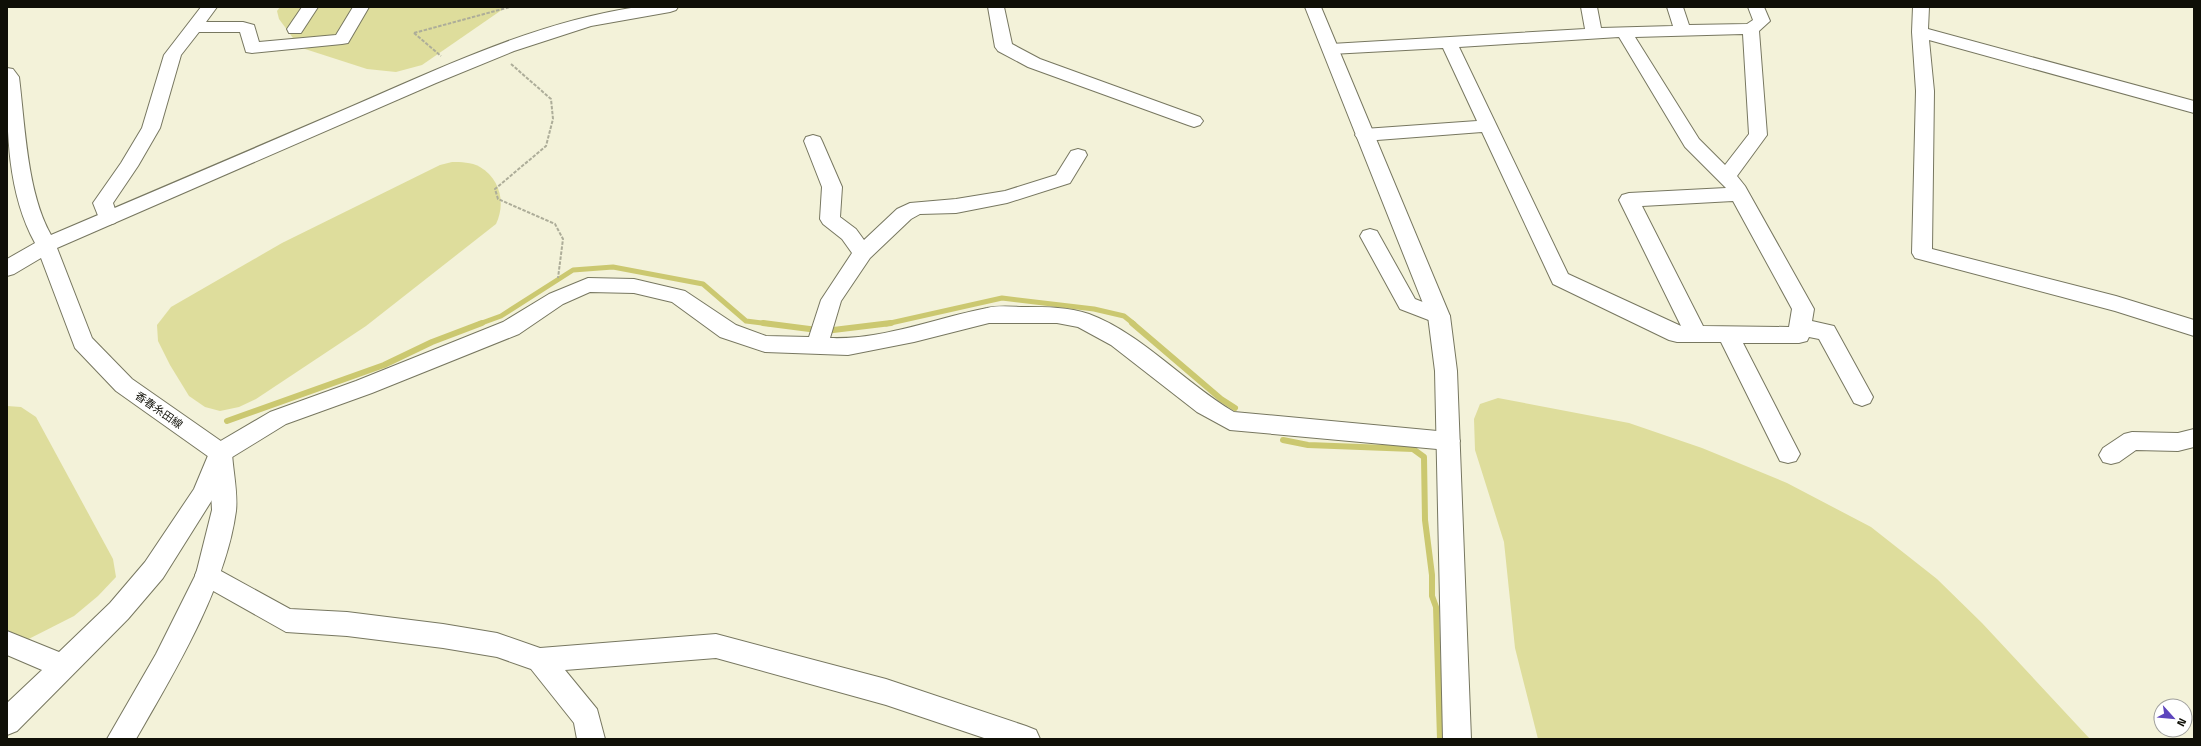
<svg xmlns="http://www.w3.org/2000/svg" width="2201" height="746" viewBox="0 0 2201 746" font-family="'Titillium Web','Noto Sans JP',sans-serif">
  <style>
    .green { fill: #dedd9c }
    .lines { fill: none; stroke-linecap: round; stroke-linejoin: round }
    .stream-far1 { stroke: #cbc870; stroke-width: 5 }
    .stream { stroke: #cbc870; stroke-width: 6 }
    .street-casing { stroke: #777760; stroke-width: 2 }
    .secondary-casing { stroke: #777760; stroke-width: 2 }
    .path { stroke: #adad99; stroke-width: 2; stroke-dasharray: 3.5 1.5; stroke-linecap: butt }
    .street { fill: #fff; fill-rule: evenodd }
    .secondary { fill: #fff; fill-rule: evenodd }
    .labels { text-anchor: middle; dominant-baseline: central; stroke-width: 3; stroke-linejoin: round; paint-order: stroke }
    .street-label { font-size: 11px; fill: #0f0f07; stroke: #fff }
  </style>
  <rect width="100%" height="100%" fill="#f3f2d9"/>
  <g class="green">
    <path d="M280 7H506L422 65 396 72 367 69 305 49 293 38 279 19 277 11Z"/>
    <path d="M452 162C461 162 471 162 480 167 500 179 506 203 496 224L366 326 256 399 239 407 220 411 205 407 189 396 170 365 158 341 157 325 171 307 282 243 440 165Z"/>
    <path d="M1498 398 1629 423 1702 448 1787 483 1871 527 1937 579 1982 623 2090 739H1538L1515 648 1504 542 1475 450 1474 419 1480 404Z"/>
    <path d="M7 406 21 407 36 417 113 559 116 577 98 596 74 616 7 650Z"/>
  </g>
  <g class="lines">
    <g class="stream-far1">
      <path d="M479 324 501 316 573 270 613 267 703 284 746 321 771 324"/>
      <path d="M886 324 1002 298 1094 309 1124 316 1134 324"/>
    </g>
    <g class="stream">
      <path d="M763 323 825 331 891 323"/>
      <path d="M1132 323 1221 399 1235 408"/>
      <path d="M227 421 384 365 432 342 482 323"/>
      <path d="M1283 440 1308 445 1413 449 1424 457 1425 520 1432 575V596L1436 607 1440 739"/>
    </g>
    <defs>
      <g id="street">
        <path d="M201 7H217L206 22H243L254 25 259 42 336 35 353 7H369L348 43 342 44 252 53 246 52 240 32H199L181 55 160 128 138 166 113 203 118 218 115 223 108 225 101 223 93 203 121 163 142 128 164 55Z"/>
        <path d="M302 7H318L301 33H289L287 29Z"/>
        <path d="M988 7H1004L1012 44 1040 59 1200 117 1203 121 1200 125 1194 127 1188 125 1028 67 998 51 995 47Z"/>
        <path d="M1581 7H1597L1601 28 1673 26 1667 7H1683L1689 25 1747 24 1753 20 1748 7H1764L1770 21 1759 31 1767 135 1737 176 1745 186 1814 309 1812 321 1834 326 1873 397 1870 403 1862 406 1854 403 1819 339 1809 337 1807 341 1799 343H1743L1800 454 1796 461 1788 463 1780 461 1721 342H1677L1669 340 1553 284 1482 132 1364 141 1358 139 1355 135 1358 131 1364 129 1477 121 1443 48 1331 54 1325 53 1322 49 1325 45 1331 44 1585 29ZM1743 34 1749 134 1725 165 1699 139 1635 37ZM1619 37 1685 147 1726 188 1629 193 1622 195 1619 200 1681 326 1568 274 1459 47ZM1733 201 1792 309 1789 327 1703 326 1642 206Z"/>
        <path d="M1913 7H1929L1928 29 2194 101V113L1929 40 1934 91 1932 249 2116 296 2194 320V336L2115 311 1915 258 1912 253 1916 91 1912 32Z"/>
        <path d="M813 135 820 137 822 141 842 187 840 217 856 229 864 240 897 209 910 203 956 199 1005 191 1056 175 1071 151 1078 149 1085 151 1087 155 1070 183 1007 203 956 213 920 214 911 219 870 258 841 301 830 338C883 340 936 318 987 308 999 305 1014 307 1026 307 1047 307 1069 307 1089 314 1141 333 1186 384 1234 412L1448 432 1456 434 1460 441 1456 448 1448 450 1230 430 1197 412 1111 345 1078 327 1057 323H989L914 342 848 355 765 352 720 337 672 302 634 293 590 292 563 304 519 334 372 393 286 424 229 459 212 500 163 578 128 619 17 731 7 735V703L42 670 7 655V631L59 652 110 603 145 562 194 489 212 446 270 412 356 381 503 322 549 294 588 278 634 279 685 291 736 325 766 336 809 337 821 300 852 253 842 239 823 224 820 219 822 187 804 141 806 137Z"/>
        <path d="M1370 229 1377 231 1415 299 1446 311 1450 316 1446 321 1439 324 1400 309 1360 236 1363 231Z"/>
        <path d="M2194 429V447L2178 451 2136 450 2119 462 2111 464 2103 462 2099 455 2103 448 2124 434 2132 432 2178 433Z"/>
        <path d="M208 564 290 609 347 612 443 624 497 633 540 648 716 634 886 679 1026 726 1036 730 1040 739H987L886 705 716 658 565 670 597 709 605 739H577L574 723 531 669 497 657 443 648 347 636 286 632 199 583 195 575 199 567Z"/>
      </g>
      <g id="secondary">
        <path d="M637 7H678L676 10 670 12 591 26 514 51 436 83 57 248 92 338 132 379 228 446 232 453C233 471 238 493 236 511 226 587 174 673 136 739H107L156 654 196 574 212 510 209 457 116 391 75 348 41 258 14 274 7 276V259L35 243C6 190 7 126 7 68L13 69 19 77C25 125 27 193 51 235 150 193 249 151 348 108 440 68 536 22 637 7Z"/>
        <path d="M1305 7H1321L1450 316 1457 371 1471 739H1443L1435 371 1428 316Z"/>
      </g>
    </defs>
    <use href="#street" class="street-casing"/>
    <use href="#secondary" class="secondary-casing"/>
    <g class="path">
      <path d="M414 33 510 7"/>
      <path d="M414 33 441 56"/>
      <path d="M511 64 551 99 553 119 546 146 495 189 498 199 555 224 563 239 558 278"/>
    </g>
    <use href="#street" class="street"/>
    <use href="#secondary" class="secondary"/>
  </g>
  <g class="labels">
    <g class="street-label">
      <text transform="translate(159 410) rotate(35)">香春糸田線</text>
    </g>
  </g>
  <rect width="2201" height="746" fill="none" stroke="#0f0f07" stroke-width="16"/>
  <g transform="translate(2173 718) rotate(117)"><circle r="19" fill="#ffffff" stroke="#9f9f9c"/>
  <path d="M0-3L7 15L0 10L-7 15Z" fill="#5d45bd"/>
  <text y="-6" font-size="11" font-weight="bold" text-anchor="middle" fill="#0f0f07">N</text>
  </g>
</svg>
